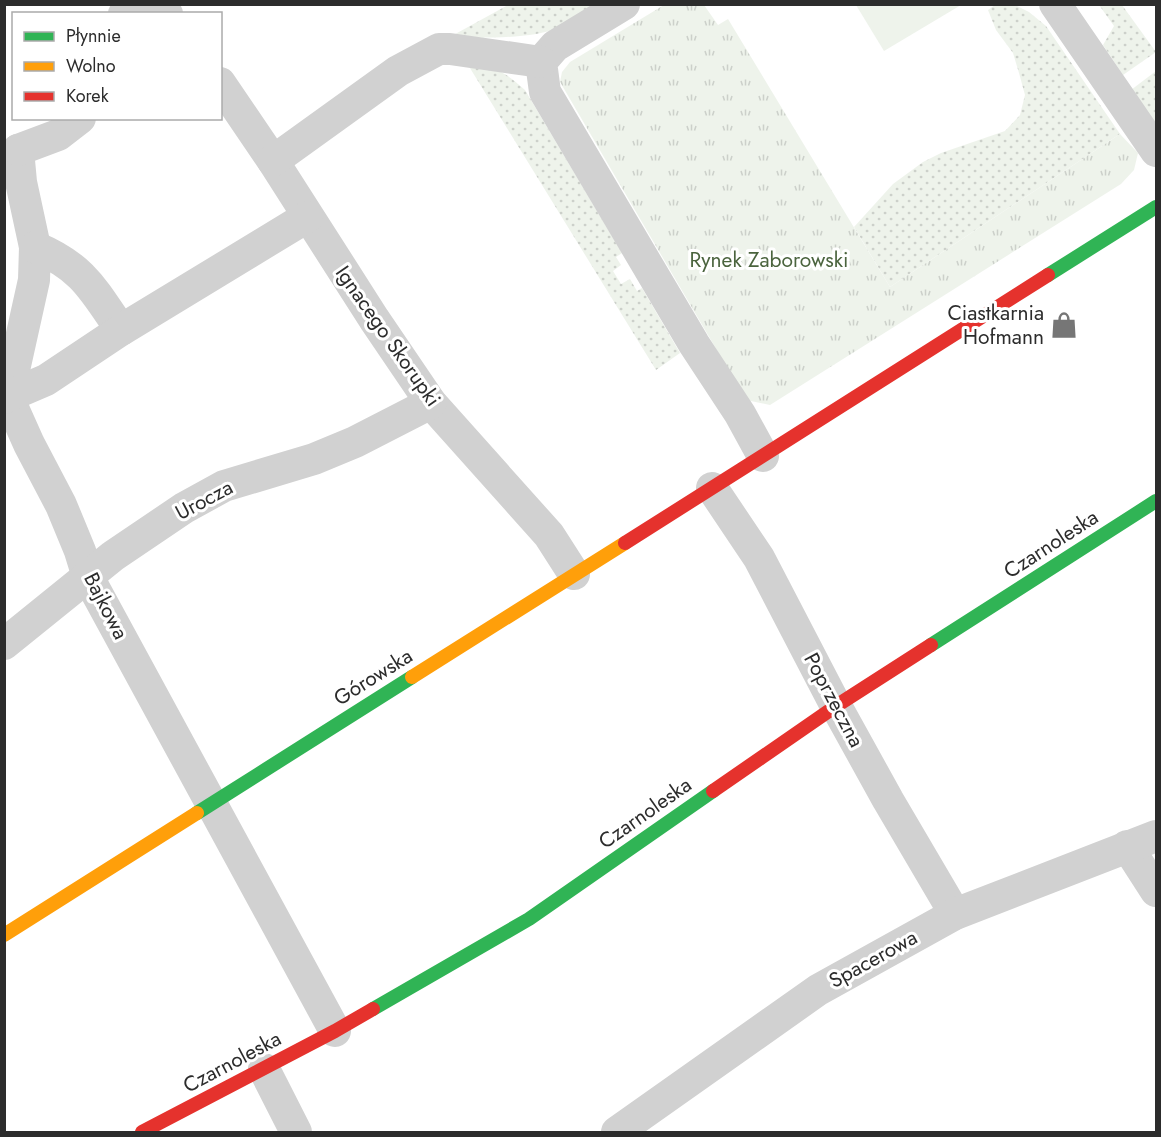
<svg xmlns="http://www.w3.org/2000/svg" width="1161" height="1137" viewBox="0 0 1161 1137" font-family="Jost,sans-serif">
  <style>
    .grass { fill: url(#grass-dots) }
    .park { fill: url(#park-tufts) }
    .garden { fill: #eef3eb }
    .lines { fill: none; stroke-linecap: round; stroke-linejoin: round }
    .street { stroke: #d1d1d1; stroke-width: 32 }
    .fast { stroke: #30b455; stroke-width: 14 }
    .slow { stroke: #ff9f0a; stroke-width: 14 }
    .jam { stroke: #e5322d; stroke-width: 14 }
    .labels { text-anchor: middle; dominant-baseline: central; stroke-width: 6; stroke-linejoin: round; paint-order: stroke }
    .park-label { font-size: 21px; fill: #4b643e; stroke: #fff }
    .poi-label { font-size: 21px; fill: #2c2c2c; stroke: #fff; text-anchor: end }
    .street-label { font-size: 21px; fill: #2c2c2c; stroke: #fff }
  </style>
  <defs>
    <pattern id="grass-dots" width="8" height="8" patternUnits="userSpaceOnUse" patternTransform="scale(1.5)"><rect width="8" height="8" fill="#eef3eb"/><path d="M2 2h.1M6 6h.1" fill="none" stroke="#ccd0ca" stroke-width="1.8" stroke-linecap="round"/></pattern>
    <pattern id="park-tufts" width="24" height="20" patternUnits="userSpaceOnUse" patternTransform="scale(1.5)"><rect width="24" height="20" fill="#eef3eb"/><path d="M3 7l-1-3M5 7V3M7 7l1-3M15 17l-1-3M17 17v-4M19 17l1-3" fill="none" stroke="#ccd0ca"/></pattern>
  </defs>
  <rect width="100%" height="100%" fill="#fff"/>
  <g class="grass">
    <path d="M508 5H598C586 12 574 21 562 27 529 40 483 37 448 38Z"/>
    <path d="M995 5H1015L1029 12 1046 26 1120 134 890 287 854 227 893 184 923 162 941 153 1005 131 1020 115 1025 95 1019 73 1013 53 996 30 988 10Z"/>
    <path d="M1099 5H1122L1156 52 1123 75 1103 45 1114 26Z"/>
    <path d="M465 60C494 67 503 70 525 90L622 253 616 257 621 265 613 271 621 284 630 279 637 291 642 288 680 353 656 370Z"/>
    <path d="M1156 71V127L1131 90Z"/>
  </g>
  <path class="park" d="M664 5H704L718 25 728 19 890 287 1120 134 1138 153 1134 170 1121 184 770 405 746 400 560 82 562 72 570 62Z"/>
  <path class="garden" d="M856 5H961L884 51Z"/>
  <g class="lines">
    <g class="street">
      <path d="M159 4 167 14"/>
      <path d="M624 4 555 46 541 62 545 92 694 344 740 414 763 456"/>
      <path d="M1055 4 1156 151"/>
      <path d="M124 14 132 4"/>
      <path d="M220 83 273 161 374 319 431 403 549 535 574 574"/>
      <path d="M18 150 21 182 35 247 34 280 8 397 29 444 61 505 80 551 88 577 335 1031"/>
      <path d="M18 150 58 135 80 118"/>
      <path d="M273 161 398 71 439 49H450L541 62"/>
      <path d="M35 247C83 267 93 289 121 330"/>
      <path d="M4 398 46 380 121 330 307 217"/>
      <path d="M712 488 759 558 836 706 888 800 955 914"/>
      <path d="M4 644 113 556 184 508 224 486 314 459 355 442 431 403"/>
      <path d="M1127 846 1156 891"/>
      <path d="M264 1069 296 1132"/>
      <path d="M617 1132 818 990 955 914 1156 836"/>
    </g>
    <g class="fast">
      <path d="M1048 275 1156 207"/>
      <path d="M931 645 1156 501"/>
      <path d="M197 813 412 677"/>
      <path d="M373 1009 529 919 713 791"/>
    </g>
    <g class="slow">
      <path d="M412 677 625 543"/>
      <path d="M4 935 197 813"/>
    </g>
    <g class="jam">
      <path d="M625 543 1048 275"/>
      <path d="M713 791 836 706 931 645"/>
      <path d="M142 1132 335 1031 373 1009"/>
    </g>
  </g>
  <defs>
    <symbol id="shop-bare" viewBox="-9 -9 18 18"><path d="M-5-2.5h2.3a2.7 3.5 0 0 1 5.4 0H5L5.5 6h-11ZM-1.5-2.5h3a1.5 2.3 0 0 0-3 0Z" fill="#767676" stroke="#fff" stroke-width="2.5" paint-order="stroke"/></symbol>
  </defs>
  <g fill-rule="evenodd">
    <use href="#shop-bare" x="1045" y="306" width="38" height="38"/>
  </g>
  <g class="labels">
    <g class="park-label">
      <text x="769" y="260">Rynek Zaborowski</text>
    </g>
    <g class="poi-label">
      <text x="1044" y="313">Ciastkarnia<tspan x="1044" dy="24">Hofmann</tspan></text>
    </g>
    <g class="street-label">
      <text transform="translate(388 336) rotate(55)">Ignacego Skorupki</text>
      <text transform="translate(204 500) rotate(-28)">Urocza</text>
      <text transform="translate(1051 544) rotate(-33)">Czarnoleska</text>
      <text transform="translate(106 606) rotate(63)">Bajkowa</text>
      <text transform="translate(373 677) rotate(-32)">Górowska</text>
      <text transform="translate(834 700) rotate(62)">Poprzeczna</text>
      <text transform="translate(645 813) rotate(-35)">Czarnoleska</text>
      <text transform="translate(873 959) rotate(-29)">Spacerowa</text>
      <text transform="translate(232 1062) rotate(-28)">Czarnoleska</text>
    </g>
  </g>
  <rect width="1161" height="1137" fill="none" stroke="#2c2c2c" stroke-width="12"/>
  <rect x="12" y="12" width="210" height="108" fill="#ffffff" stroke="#ababab" stroke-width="1.5"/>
  <rect x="24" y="32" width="30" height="9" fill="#30b455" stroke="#ababab" stroke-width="1.5"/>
  <text x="66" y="42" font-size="18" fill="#2c2c2c">Płynnie</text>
  <rect x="24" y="62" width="30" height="9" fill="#ff9f0a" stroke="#ababab" stroke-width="1.5"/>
  <text x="66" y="72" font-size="18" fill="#2c2c2c">Wolno</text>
  <rect x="24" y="92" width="30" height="9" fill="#e5322d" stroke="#ababab" stroke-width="1.5"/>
  <text x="66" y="102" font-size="18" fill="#2c2c2c">Korek</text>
</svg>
